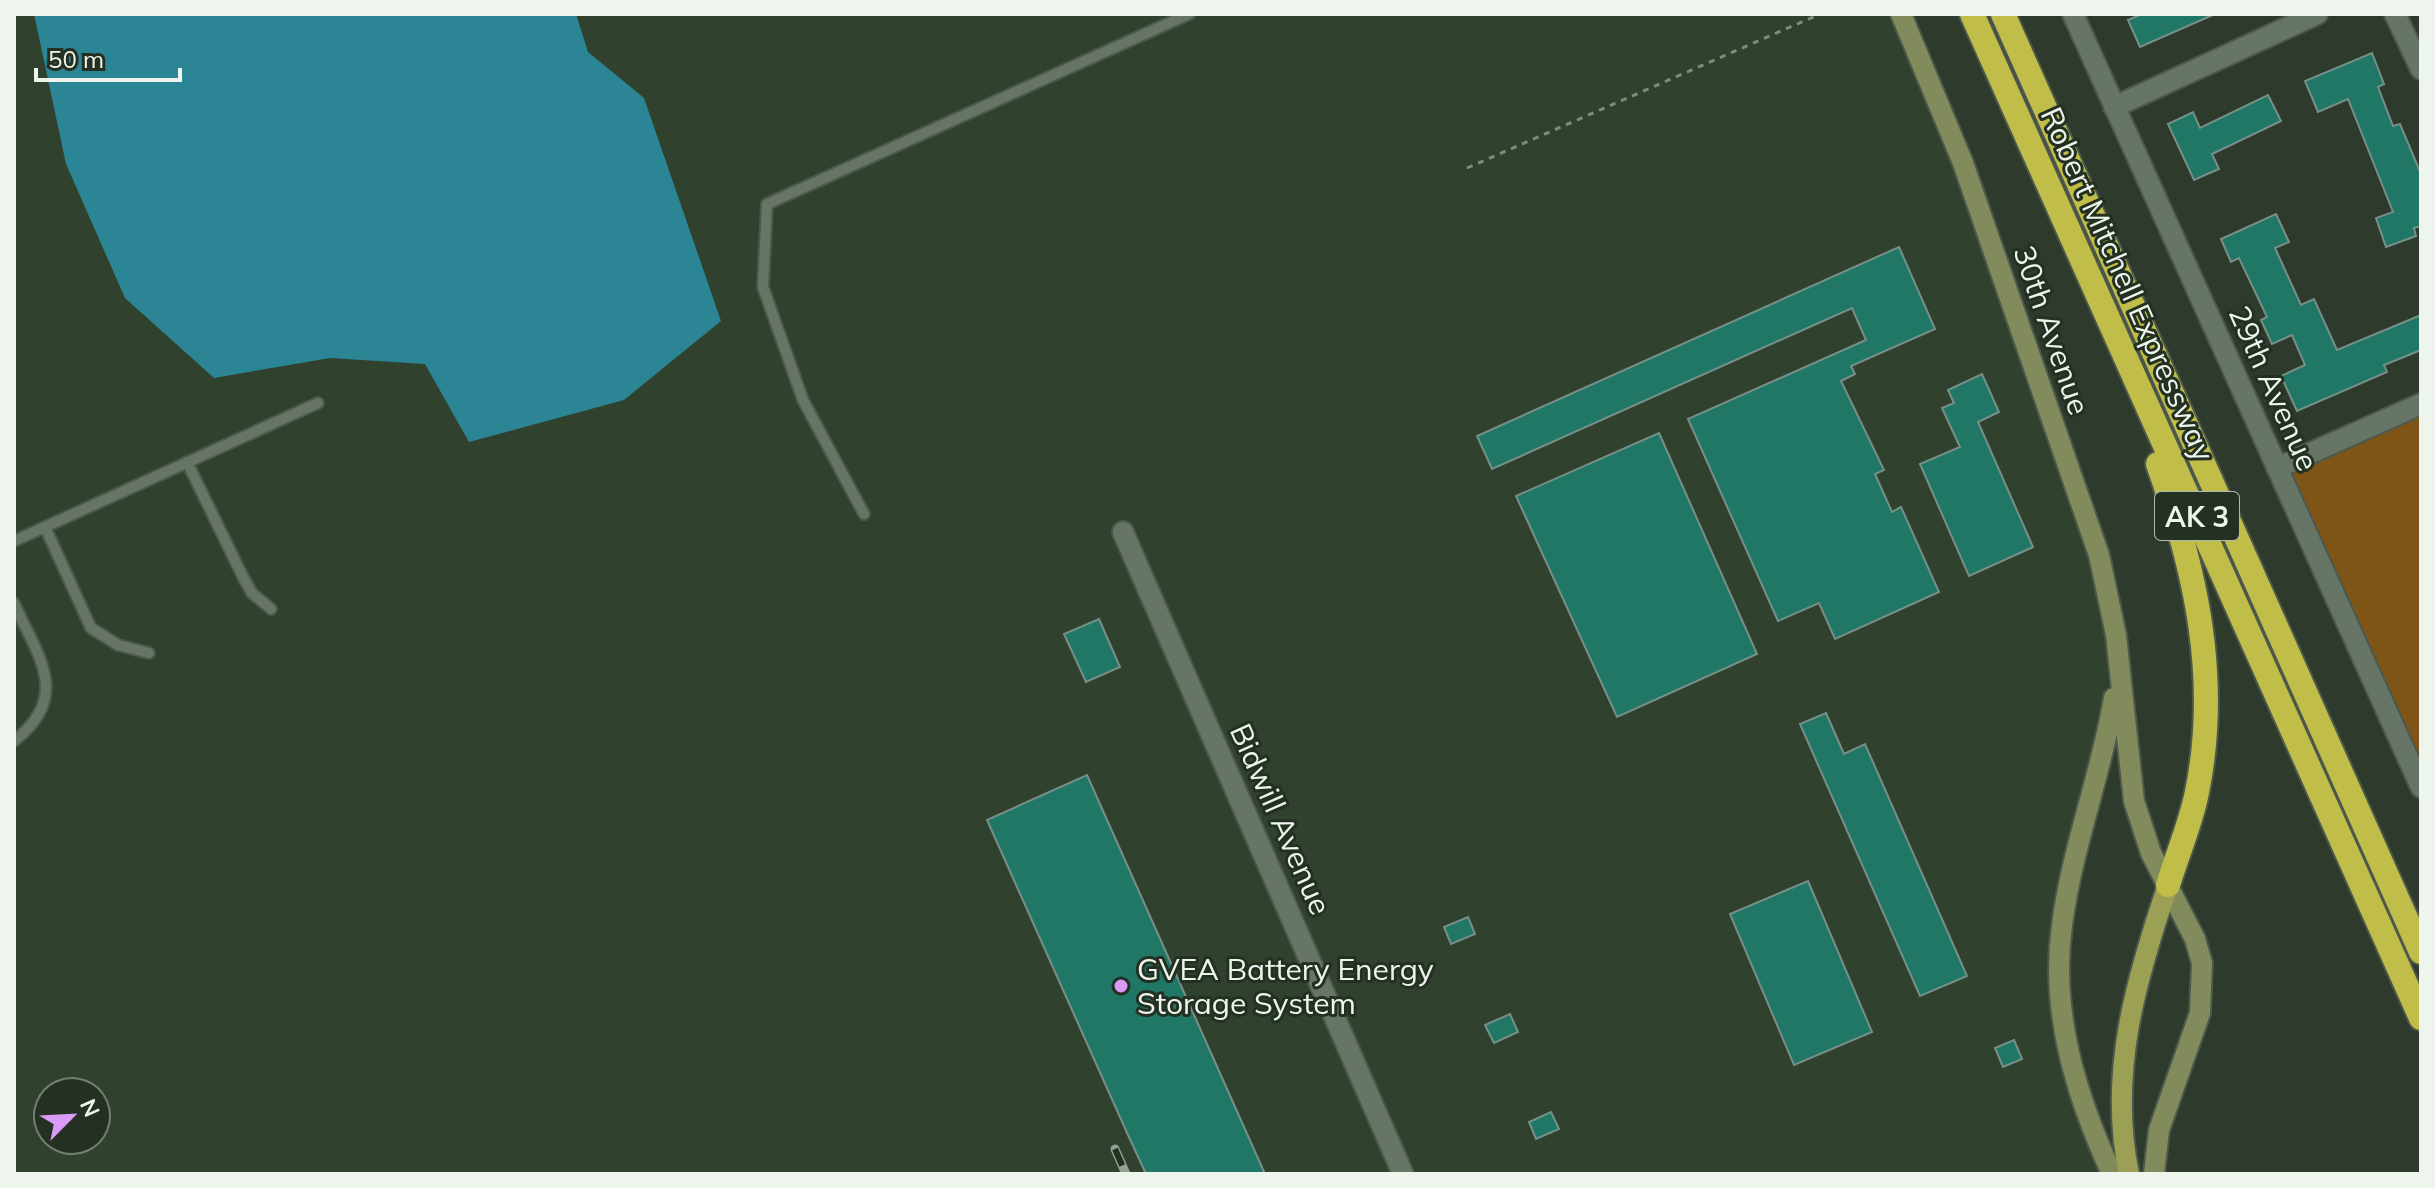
<svg xmlns="http://www.w3.org/2000/svg" width="2435" height="1188" viewBox="0 0 2435 1188" font-family="Mulish,sans-serif">
  <style>
    .built { fill: #30422e; fill-rule: evenodd }
    .green { fill: #7e5516 }
    .water { fill: #2c8595 }
    .building { fill: #207766; stroke: #769089; stroke-width: 2 }
    .lines { fill: none; stroke-linecap: round; stroke-linejoin: round }
    .lane-casing { stroke: #4d584c; stroke-width: 14 }
    .street-casing { stroke: #4d584c; stroke-width: 24 }
    .secondary-casing { stroke: #4d584c; stroke-width: 24 }
    .primary-casing { stroke: #4d584c; stroke-width: 24 }
    .highway-casing { stroke: #4d584c; stroke-width: 28 }
    .path { stroke: #808a7f; stroke-width: 3; stroke-dasharray: 6 6; stroke-linecap: butt }
    .lane { stroke: #667565; stroke-width: 10 }
    .street { stroke: #667565; stroke-width: 20 }
    .secondary { stroke: #818b5c; stroke-width: 20 }
    .primary { stroke: #9ca054; stroke-width: 20 }
    .highway { stroke: #c0bd48; stroke-width: 24 }
    .rail-casing { stroke: #959f94; stroke-width: 9 }
    .rail { stroke: #233022; stroke-width: 6; stroke-dasharray: 18; stroke-linecap: butt }
    .poi-dot { fill: #da9af7; stroke: #233022; stroke-width: 3 }
    .labels { text-anchor: middle; dominant-baseline: central; stroke-width: 6; stroke-linejoin: round; paint-order: stroke }
    .shield { fill: #233022; stroke: #b0baaf; stroke-width: 2 }
    .shield-label { font-size: 28px; font-weight: bold; fill: #edf5ec }
    .street-label { font-size: 30px; fill: #edf5ec; stroke: #233022 }
    .poi-label { font-size: 30px; fill: #edf5ec; stroke: #233022; text-anchor: start }
  </style>
  <rect width="100%" height="100%" fill="#2d3a2c"/>
  <path class="built" d="M14 14H1895L1946 130 2084 532 2108 638 2107 712 2056 948 2105 1174H14ZM48 1092H96V1140H48Z"/>
  <path class="green" d="M2421 404V787L2277 468Z"/>
  <path class="water" d="M34 14H576L588 52 644 98 721 321 624 400 469 442 425 364 330 358 214 378 125 298 66 164Z"/>
  <g class="building">
    <path d="M2142 14H2215L2140 47 2128 20Z"/>
    <path d="M2372 53 2384 84 2378 87 2393 126 2400 124 2421 174V226L2414 228 2416 236 2386 247 2376 218 2393 212 2348 99 2318 112 2305 81Z"/>
    <path d="M2268 95 2281 121 2212 154 2219 169 2194 180 2168 124 2193 112 2200 128Z"/>
    <path d="M2276 214 2289 242 2275 248 2301 305 2314 299 2337 350 2421 315V350L2384 365 2387 372 2297 411 2281 376 2305 365 2292 335 2272 344 2261 320 2267 317 2239 258 2231 262 2221 239Z"/>
    <path d="M1899 247 1935 329 1851 366 1855 374 1841 381 1884 470 1875 474 1892 512 1901 507 1939 592 1835 639 1819 603 1778 621 1688 419 1866 340 1852 308 1492 469 1477 436Z"/>
    <path d="M1982 374 1999 412 1978 422 2033 547 1969 576 1920 464 1960 447 1942 408 1954 403 1948 390Z"/>
    <path d="M1659 433 1757 654 1617 717 1516 496Z"/>
    <path d="M1099 619 1120 667 1086 682 1064 634Z"/>
    <path d="M1826 713 1844 754 1865 744 1967 976 1920 996 1800 724Z"/>
    <path d="M1087 775 1265 1174H1146L1128 1135 987 820Z"/>
    <path d="M1808 881 1872 1032 1794 1065 1730 914Z"/>
    <path d="M1468 917 1475 934 1451 944 1444 927Z"/>
    <path d="M1510 1014 1518 1032 1494 1043 1485 1025Z"/>
    <path d="M2014 1040 2022 1059 2003 1067 1995 1048Z"/>
    <path d="M1551 1112 1559 1129 1536 1139 1529 1122Z"/>
  </g>
  <g class="lines">
    <defs>
      <g id="lane">
        <path d="M187 462 243 577 252 593 271 609"/>
        <path d="M864 514 803 400 763 287 767 204 1189 14"/>
        <path d="M45 527 91 628 118 645 149 653"/>
        <path d="M14 541 318 403"/>
        <path d="M14 603C38 657 72 696 14 741"/>
      </g>
      <g id="street">
        <path d="M2073 14 2421 787"/>
        <path d="M2395 14 2421 69"/>
        <path d="M2114 107 2317 14"/>
        <path d="M2277 468 2421 404"/>
        <path d="M1123 532 1403 1174"/>
      </g>
      <g id="secondary">
        <path d="M1901 14 1963 163 2099 555 2116 635 2134 801 2151 853 2195 939 2202 963 2200 1013 2159 1130 2154 1174"/>
        <path d="M2112 1174C2076 1096 2050 1012 2062 925 2072 848 2101 775 2114 698"/>
      </g>
      <path id="primary" d="M2129 1174C2108 1074 2136 979 2168 885"/>
      <g id="highway">
        <path d="M1972 14 2421 1018"/>
        <path d="M2003 14 2421 952"/>
        <path d="M2158 464C2196 571 2220 679 2197 792 2191 823 2177 855 2168 885"/>
      </g>
    </defs>
    <use href="#lane" class="lane-casing"/>
    <use href="#street" class="street-casing"/>
    <use href="#secondary" class="secondary-casing"/>
    <use href="#primary" class="primary-casing"/>
    <use href="#highway" class="highway-casing"/>
    <path class="path" d="M1467 168 1820 14"/>
    <use href="#lane" class="lane"/>
    <use href="#street" class="street"/>
    <use href="#secondary" class="secondary"/>
    <use href="#primary" class="primary"/>
    <use href="#highway" class="highway"/>
    <defs>
      <path id="rail" d="M1115 1149 1126 1174"/>
    </defs>
    <use href="#rail" class="rail-casing"/>
    <use href="#rail" class="rail"/>
  </g>
  <circle class="poi-dot" cx="1121" cy="986" r="8"/>
  <g class="labels">
    <rect class="shield" x="2155" y="492" width="84" height="48" rx="6"/>
    <g class="shield-label">
      <text x="2197" y="516">AK 3</text>
    </g>
    <g class="street-label">
      <text transform="translate(2128 284) rotate(66)">Robert Mitchell Expressway</text>
      <text transform="translate(2052 330) rotate(71)">30th Avenue</text>
      <text transform="translate(2274 388) rotate(66)">29th Avenue</text>
      <text transform="translate(1281 819) rotate(66)">Bidwill Avenue</text>
    </g>
    <g class="poi-label">
      <text x="1137" y="969">GVEA Battery Energy<tspan x="1137" dy="34">Storage System</tspan></text>
    </g>
  </g>
  <rect width="2435" height="1188" fill="none" stroke="#edf5ec" stroke-width="32"/>
  <g transform="translate(72 1116) rotate(66)"><circle r="38" fill="#233022" stroke="#747f73" stroke-width="2"/>
  <path d="M0-6L14 30L0 20L-14 30Z" fill="#da9af7"/>
  <text y="-12" font-size="22" font-weight="bold" text-anchor="middle" fill="#edf5ec">N</text>
  </g>
  <path d="M36 68v12h144v-12" fill="none" stroke="#edf5ec" stroke-width="4"/>
  <text x="48" y="68" font-size="24" fill="#edf5ec" stroke="#233022" stroke-width="6" paint-order="stroke">50 m</text>
</svg>
